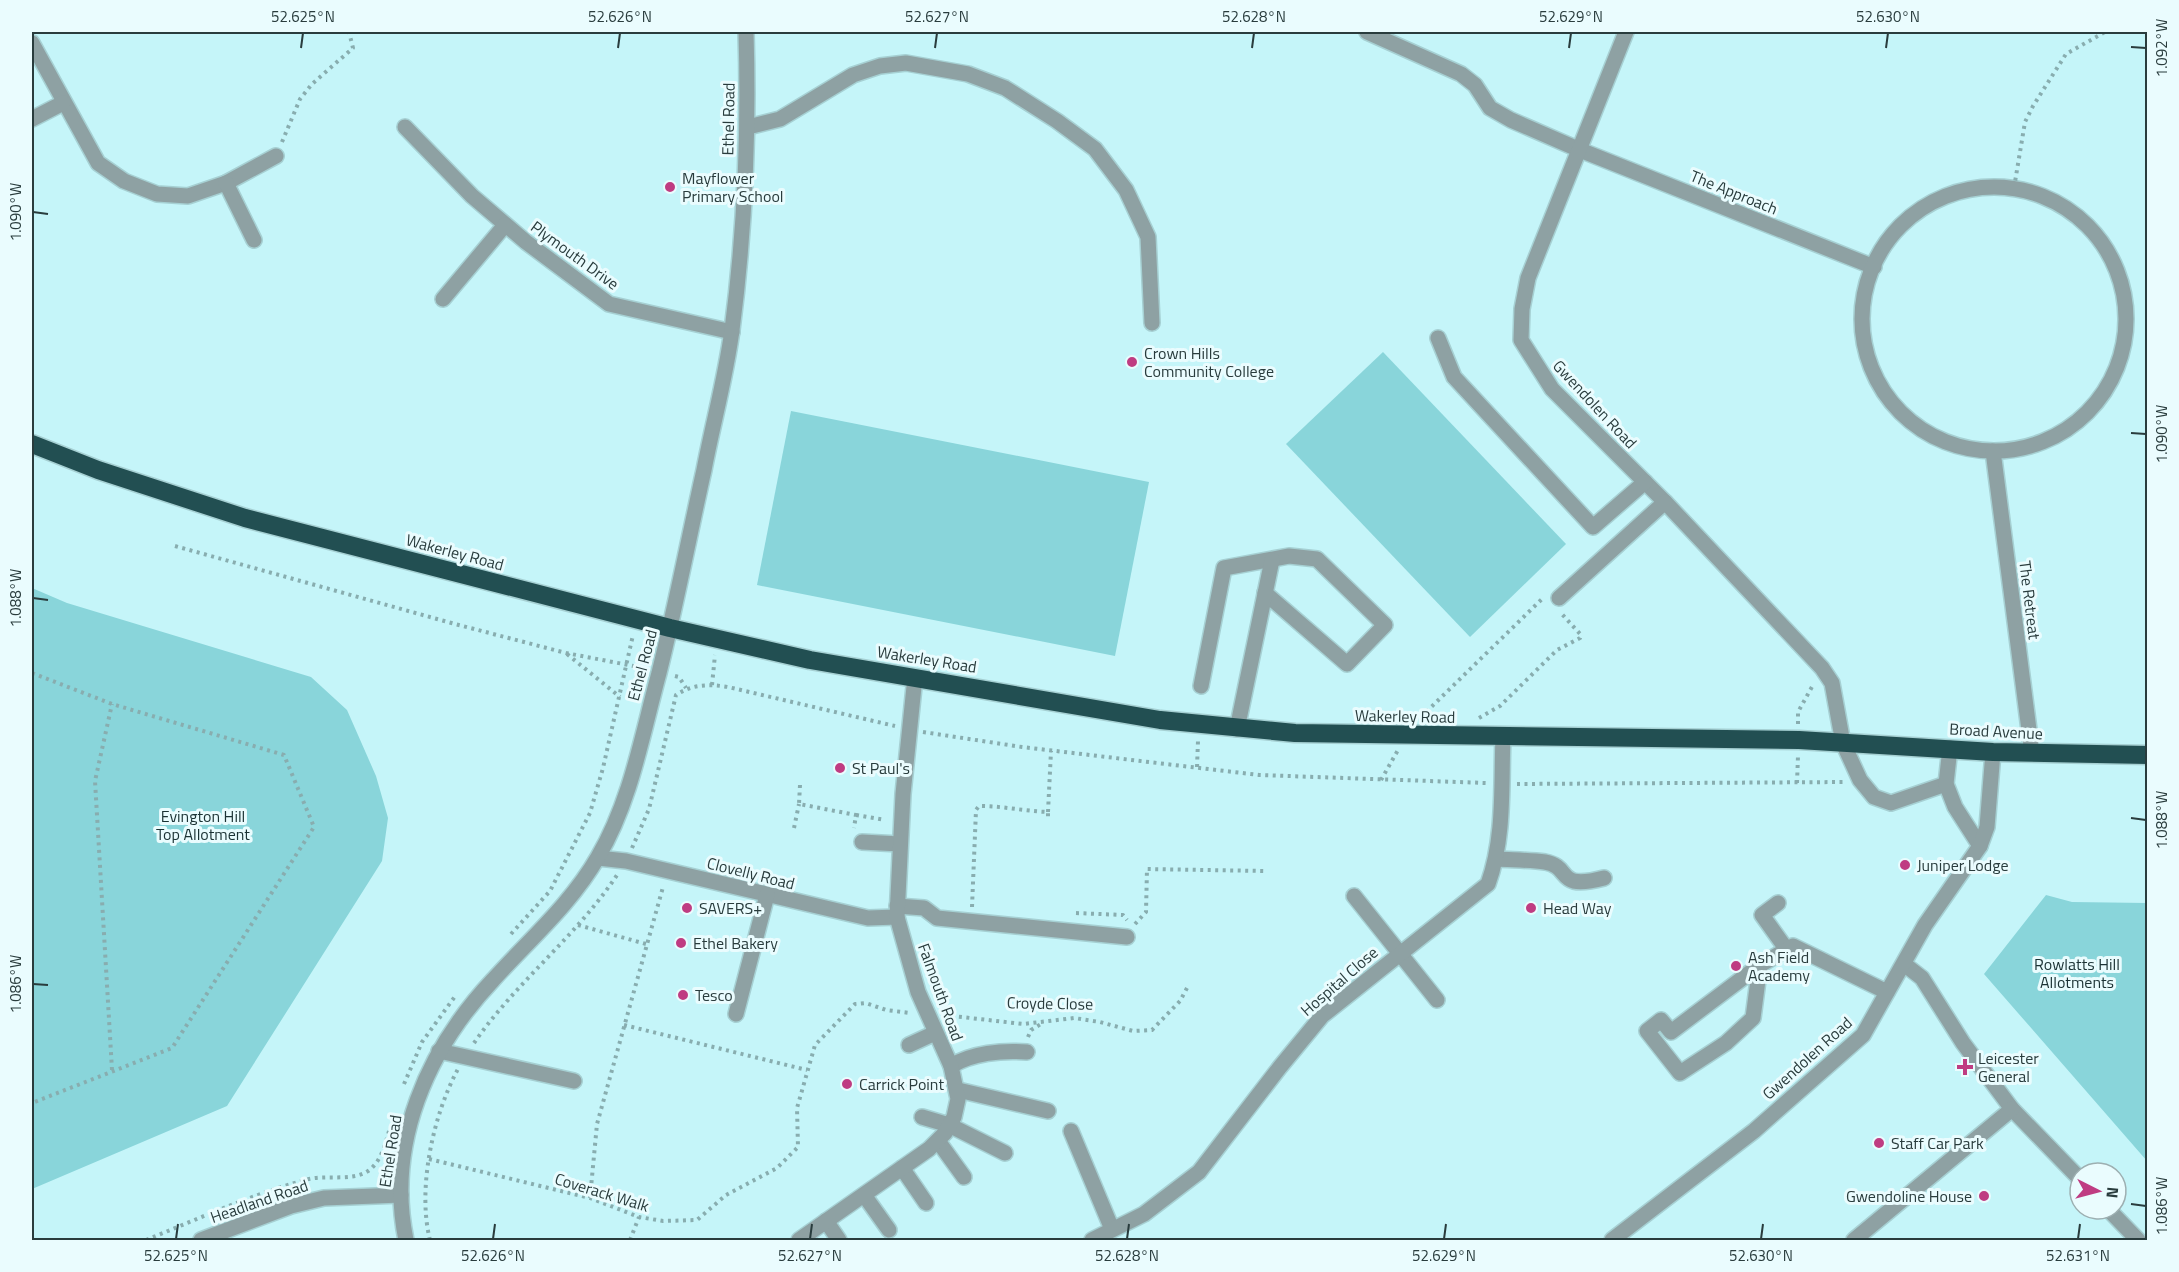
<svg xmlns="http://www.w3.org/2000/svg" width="2179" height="1272" viewBox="0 0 2179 1272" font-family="'Titillium Web',sans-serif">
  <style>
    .green { fill: #89d5da }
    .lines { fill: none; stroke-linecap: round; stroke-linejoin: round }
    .minor-casing { stroke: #a6d0d3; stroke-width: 18 }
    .highway-casing { stroke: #a6d0d3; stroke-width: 21 }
    .path { stroke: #88adaf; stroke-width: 4; stroke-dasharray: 3 4.5; stroke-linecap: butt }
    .minor { stroke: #8ea1a3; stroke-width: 15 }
    .highway { stroke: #224f52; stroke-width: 18 }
    .ticks { fill: none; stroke: #293c3d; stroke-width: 2 }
    .poi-dot { fill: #bf3c82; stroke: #eafcfe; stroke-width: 2 }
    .labels { text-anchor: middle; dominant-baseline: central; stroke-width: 6; stroke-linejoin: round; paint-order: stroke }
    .street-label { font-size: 16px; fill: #293c3d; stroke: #eafcfe }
    .poi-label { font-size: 16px; fill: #293c3d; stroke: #eafcfe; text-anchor: start }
    .park-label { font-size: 16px; fill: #1b3234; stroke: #eafcfe }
    .neatline { fill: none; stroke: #293c3d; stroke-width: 2 }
    .ticks-label { font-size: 15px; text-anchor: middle; fill: #293c3d }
  </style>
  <rect width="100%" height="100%" fill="#c5f5f9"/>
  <g class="green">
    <path d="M1383 352 1566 544 1470 637 1286 444Z"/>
    <path d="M791 411 1149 482 1115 656 757 585Z"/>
    <path d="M32 588 67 603 311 677 347 710 376 776 388 818 382 861 227 1106 32 1189Z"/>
    <path d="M2046 895 2072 902 2147 903V1161L1984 974Z"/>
  </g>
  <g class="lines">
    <defs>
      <g id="minor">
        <path d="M1367 32 1461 74 1475 85 1490 108 1511 120 1580 150 1874 267"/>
        <path d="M1626 32 1528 278 1522 309 1521 340 1552 389 1665 502 1822 668 1832 683 1843 743 1860 780 1874 797 1891 803 1946 784"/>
        <path d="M32 43 98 163 124 181 157 194 188 196 226 183 276 156"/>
        <path d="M32 119 63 103"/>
        <path d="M405 127 472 196 526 242 609 304 732 332"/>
        <path d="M748 127 780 119 853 75 880 66 906 63 968 74 1005 88 1057 121 1095 149 1126 190 1148 237 1152 323"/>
        <path d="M226 183 254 240"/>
        <circle cx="1994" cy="319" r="132"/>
        <path d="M443 299 505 225"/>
        <path d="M1438 338 1454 377 1593 527 1645 482"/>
        <path d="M1993 451 2032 753"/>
        <path d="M1559 598 1665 502"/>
        <path d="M1201 686 1224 568 1289 556 1317 559 1385 625 1347 664 1265 593"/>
        <path d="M1237 729 1272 560"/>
        <path d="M1950 748 1946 784 1955 807 1980 846"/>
        <path d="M862 842 900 844"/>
        <path d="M598 858 626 861 868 918 897 917"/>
        <path d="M1497 859C1513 860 1530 860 1545 862 1573 867 1554 891 1604 878"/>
        <path d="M1354 896 1437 1000"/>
        <path d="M1778 903 1762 915 1787 950"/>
        <path d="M897 906 924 908 937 918 1127 937"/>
        <path d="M1904 964 1922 978 1963 1043 2012 1109 2080 1179"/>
        <path d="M1760 965 1753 1018 1726 1043 1680 1073 1647 1031 1661 1020 1671 1032 1760 965 1793 946 1887 992"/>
        <path d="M736 1014 767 895"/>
        <path d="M909 1045 935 1033"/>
        <path d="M439 1051 574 1081"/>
        <path d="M951 1066C972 1053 1002 1050 1027 1052"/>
        <path d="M958 1090 1048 1111"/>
        <path d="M922 1117 949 1125 1005 1153"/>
        <path d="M1071 1131 1112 1229"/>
        <path d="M938 1141 964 1177"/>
        <path d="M902 1168 926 1203"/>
        <path d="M864 1195 889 1230"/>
        <path d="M2108 1209 2138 1240"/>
        <path d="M826 1221 839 1240"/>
        <path d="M201 1240 291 1206 324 1198 401 1195"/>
        <path d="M406 1240C386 1144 427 1050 493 980 529 940 571 904 598 857 631 801 642 735 659 673 676 605 689 537 704 470 713 423 726 376 732 330 745 231 749 131 746 32"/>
        <path d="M799 1240 929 1149 945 1133 954 1117 958 1099 951 1066 918 992 897 917 903 794 915 677"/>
        <path d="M1092 1240 1144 1214 1199 1172 1280 1067 1322 1016 1488 884C1505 837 1501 785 1503 736"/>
        <path d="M1612 1240 1754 1131 1863 1035 1925 925 1980 846 1987 827 1993 752"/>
        <path d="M1854 1240 2012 1109"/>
      </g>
      <path id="highway" d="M32 444 98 470 245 518 670 628 810 660 1160 720 1295 733 1799 740 1993 752 2148 755"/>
    </defs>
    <use href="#minor" class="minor-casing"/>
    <use href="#highway" class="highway-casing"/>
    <g class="path">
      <path d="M282 142 300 99 312 84 353 48 349 32"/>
      <path d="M2014 188 2025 122 2033 106 2066 54 2105 32"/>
      <path d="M175 546 455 624 566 653 644 668"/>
      <path d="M567 654 620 697"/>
      <path d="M32 673 112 704 284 755 314 827 172 1048 32 1103"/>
      <path d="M675 676 679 677 686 688"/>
      <path d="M712 685 715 655"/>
      <path d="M1421 717 1542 599"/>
      <path d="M1479 718 1500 706 1557 650 1580 638 1581 635 1561 613"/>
      <path d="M1798 724V712L1813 685"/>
      <path d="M923 732 1022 747 1259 775 1486 783"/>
      <path d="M1197 767 1198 741"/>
      <path d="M1381 780 1398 750"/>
      <path d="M1797 783 1798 756"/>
      <path d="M1517 784 1846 782"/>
      <path d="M800 785 799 804 856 815 854 828"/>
      <path d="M1048 812 1051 751"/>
      <path d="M856 815 885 820"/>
      <path d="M794 828 799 804"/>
      <path d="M632 848 649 809 676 695C692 684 710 684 728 687L895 726"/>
      <path d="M972 907 976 810 979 806C1003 806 1023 811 1048 812V819"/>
      <path d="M1076 913 1123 915 1127 920"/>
      <path d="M1135 924 1146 912 1147 869 1264 871"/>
      <path d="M578 925 646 944"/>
      <path d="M511 934 550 891 590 813 603 768 633 635"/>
      <path d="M944 1015 1023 1024 1074 1018 1100 1022 1133 1031 1152 1030 1180 1001 1187 988"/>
      <path d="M624 1025 807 1070"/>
      <path d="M1028 1037 1031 1030 1041 1024"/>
      <path d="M474 1043C516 982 576 937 617 875"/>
      <path d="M112 1070 95 781 112 704"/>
      <path d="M404 1084 422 1042 456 995"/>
      <path d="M429 1159 590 1198 639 1217 663 1221 697 1220 726 1195 777 1168 798 1147 797 1108 815 1045 855 1004 866 1003 886 1010 910 1013"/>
      <path d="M590 1198 597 1124 663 887"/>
      <path d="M146 1240C198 1219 250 1195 305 1180 325 1174 351 1182 368 1171 381 1162 385 1145 389 1131"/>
      <path d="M430 1240C417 1189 433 1115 458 1069"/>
      <path d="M630 1240 639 1217"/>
    </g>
    <use href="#minor" class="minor"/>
    <use href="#highway" class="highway"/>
  </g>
  <path class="ticks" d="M2131 47 2146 48M301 48 303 33M618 48 620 33M935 48 937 33M1252 48 1254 33M1569 48 1571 33M1886 48 1888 33M33 212 48 214M2131 433 2146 434M33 598 48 600M2131 818 2146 820M33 984 48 985M2131 1204 2146 1206M176 1239 178 1224M493 1239 495 1224M810 1239 812 1224M1127 1239 1129 1224M1444 1239 1446 1224M1761 1239 1763 1224M2078 1239 2080 1224"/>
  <g class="poi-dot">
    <circle cx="670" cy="187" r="6"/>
    <circle cx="1132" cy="362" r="6"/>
    <circle cx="840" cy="768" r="6"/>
    <circle cx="1905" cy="865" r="6"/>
    <circle cx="687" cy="908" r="6"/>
    <circle cx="1531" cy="908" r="6"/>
    <circle cx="681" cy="943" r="6"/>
    <circle cx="1736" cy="966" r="6"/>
    <circle cx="683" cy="995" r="6"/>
    <path d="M1962 1058h6v6h6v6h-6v6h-6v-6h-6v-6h6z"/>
    <circle cx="847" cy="1084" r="6"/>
    <circle cx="1879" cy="1143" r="6"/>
    <circle cx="1984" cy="1196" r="6"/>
  </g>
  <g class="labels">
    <g class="street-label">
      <text transform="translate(728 119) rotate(-89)">Ethel Road</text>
      <text transform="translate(1734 192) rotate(22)">The Approach</text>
      <text transform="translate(575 255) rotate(36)">Plymouth Drive</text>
      <text transform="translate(1595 404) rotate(47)">Gwendolen Road</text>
      <text transform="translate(455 552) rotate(15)">Wakerley Road</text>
      <text transform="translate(2030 600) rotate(83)">The Retreat</text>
      <text transform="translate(927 659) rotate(9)">Wakerley Road</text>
      <text transform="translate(642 665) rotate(-75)">Ethel Road</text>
      <text transform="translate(1405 716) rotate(1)">Wakerley Road</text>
      <text transform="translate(1996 731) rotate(3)">Broad Avenue</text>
      <text transform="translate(751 873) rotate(14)">Clovelly Road</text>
      <text transform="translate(1339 981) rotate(-41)">Hospital Close</text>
      <text transform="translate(941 992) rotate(70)">Falmouth Road</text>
      <text transform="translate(1050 1003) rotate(1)">Croyde Close</text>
      <text transform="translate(1807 1058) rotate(-42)">Gwendolen Road</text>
      <text transform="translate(390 1151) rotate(-81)">Ethel Road</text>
      <text transform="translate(602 1192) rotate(17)">Coverack Walk</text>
      <text transform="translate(259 1201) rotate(-19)">Headland Road</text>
    </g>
    <g class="poi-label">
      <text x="682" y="178">Mayflower<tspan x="682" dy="18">Primary School</tspan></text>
      <text x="1144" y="353">Crown Hills<tspan x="1144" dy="18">Community College</tspan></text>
      <text x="852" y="768">St Paul's</text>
      <text x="1917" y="865">Juniper Lodge</text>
      <text x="699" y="908">SAVERS+</text>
      <text x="1543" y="908">Head Way</text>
      <text x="693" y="943">Ethel Bakery</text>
      <text x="1748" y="957">Ash Field<tspan x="1748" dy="18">Academy</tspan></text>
      <text x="695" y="995">Tesco</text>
      <text x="1978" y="1058">Leicester<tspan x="1978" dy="18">General</tspan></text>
      <text x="859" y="1084">Carrick Point</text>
      <text x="1891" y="1143">Staff Car Park</text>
      <text x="1972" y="1196" text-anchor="end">Gwendoline House</text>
    </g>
    <g class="park-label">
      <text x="203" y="816">Evington Hill<tspan x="203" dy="18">Top Allotment</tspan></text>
      <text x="2077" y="964">Rowlatts Hill<tspan x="2077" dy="18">Allotments</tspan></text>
    </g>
  </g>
  <rect width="2179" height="1272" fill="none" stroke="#eafcfe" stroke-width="66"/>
  <g transform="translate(2098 1191) rotate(96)"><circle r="28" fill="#eafcfe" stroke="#9dafb1" stroke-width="1.5"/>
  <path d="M0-4.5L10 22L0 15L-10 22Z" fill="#bf3c82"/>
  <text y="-9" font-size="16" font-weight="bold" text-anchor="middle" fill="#293c3d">N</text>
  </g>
  <rect x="33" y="33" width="2113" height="1206" class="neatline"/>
  <g class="ticks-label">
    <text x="303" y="22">52.625°N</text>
    <text x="620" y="22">52.626°N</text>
    <text x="937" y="22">52.627°N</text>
    <text x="1254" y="22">52.628°N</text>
    <text x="1571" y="22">52.629°N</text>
    <text x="1888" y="22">52.630°N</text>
    <text transform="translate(2162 48) rotate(-90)" y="5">1.092°W</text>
    <text transform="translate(16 212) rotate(-90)" y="5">1.090°W</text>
    <text transform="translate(2162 434) rotate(-90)" y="5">1.090°W</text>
    <text transform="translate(16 598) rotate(-90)" y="5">1.088°W</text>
    <text transform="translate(2162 820) rotate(-90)" y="5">1.088°W</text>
    <text transform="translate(16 984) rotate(-90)" y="5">1.086°W</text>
    <text transform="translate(2162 1206) rotate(-90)" y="5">1.086°W</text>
    <text x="176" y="1261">52.625°N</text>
    <text x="493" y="1261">52.626°N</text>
    <text x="810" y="1261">52.627°N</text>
    <text x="1127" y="1261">52.628°N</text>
    <text x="1444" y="1261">52.629°N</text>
    <text x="1761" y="1261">52.630°N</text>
    <text x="2078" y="1261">52.631°N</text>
  </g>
</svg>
